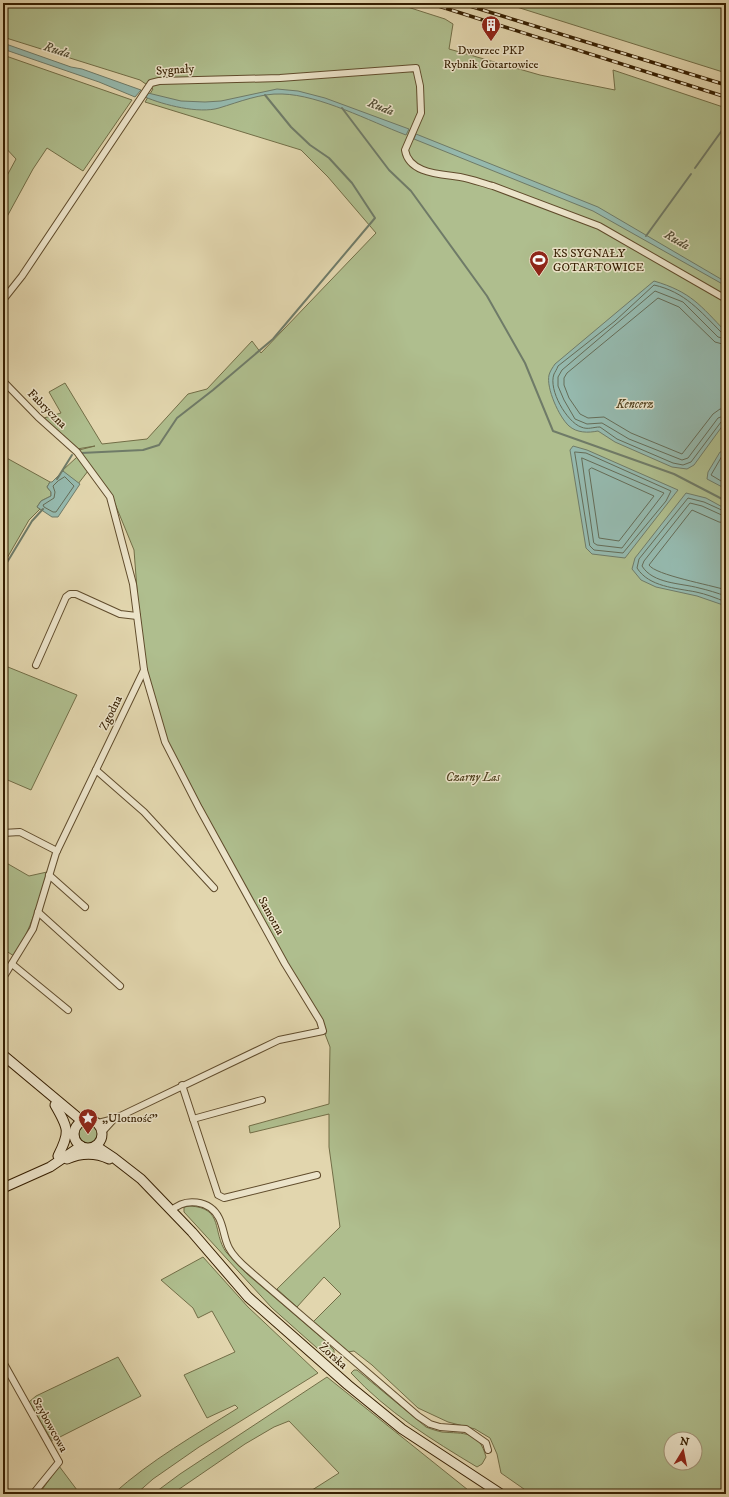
<svg xmlns="http://www.w3.org/2000/svg" width="729" height="1497" viewBox="0 0 729 1497" font-family="'IM FELL DW Pica',serif">
  <style>
    .green { fill: #afbe8e; stroke: #726e47; fill-rule: evenodd }
    .water { fill: #95b9ae; stroke: #6f7b68 }
    .lines { fill: none; stroke-linecap: round; stroke-linejoin: round }
    .shore { stroke: #656c57; stroke-width: 1 }
    .stream { stroke: #6f7b68; stroke-width: 2 }
    .street-casing { stroke: #604c2c; stroke-width: 8 }
    .secondary-casing { stroke: #351e00; stroke-width: 11 }
    .street { stroke: #ece4ca; stroke-width: 6 }
    .secondary { stroke: #ece4ca; stroke-width: 9 }
    .rail-casing { stroke: #351e00; stroke-width: 3.5 }
    .rail { stroke: #ece4ca; stroke-width: 2; stroke-dasharray: 6; stroke-linecap: butt }
    .labels { text-anchor: middle; dominant-baseline: central; stroke-width: 3; stroke-linejoin: round; paint-order: stroke }
    .poi-label { font-size: 12px; fill: #351e00; stroke: #ece4ca; text-anchor: start }
    .street-label { font-size: 12px; fill: #351e00; stroke: #ece4ca }
    .park-label { font-size: 12px; font-style: italic; fill: #544624; stroke: #ece4ca }
    .water-label { font-size: 13px; font-style: italic; fill: #524c34; stroke: #ece4ca }
  </style>
  <rect width="100%" height="100%" fill="#e2d6ae"/>
  <filter id="stains"><feTurbulence type="fractalNoise" baseFrequency=".005" numOctaves="4"/><feColorMatrix values="0 0 0 0 .2 0 0 0 0 .09 0 0 0 0 .02 0 0 0 .5 -.17"/></filter>
  <radialGradient id="worn" r=".72"><stop offset=".6" stop-color="#630" stop-opacity="0"/><stop offset="1" stop-color="#630" stop-opacity=".3"/></radialGradient>
  <g class="green">
    <path d="M3 3H395L445 19 453 24 449 49 540 75 615 90 613 70 726 108V1494H531L501 1473 497 1454 490 1438 475 1429 448 1422 418 1408 372 1365 354 1351 348 1352 313 1322 341 1294 324 1277 297 1307 277 1289 340 1227 329 1147V1114L250 1133 249 1126 329 1104 330 1047 320 1021 285 964 165 737 146 666 139 616 134 550 111 494 79 450 95 446 77 449 44 418 61 413 49 392 65 383 102 444 147 439 188 394 207 389 252 341 261 353 376 233 328 177 301 150 145 102 153 89 140 80 3 37ZM671 1439H695V1463H671Z"/>
    <path d="M504 3H726V73Z"/>
    <path d="M3 55 132 100 83 171 47 148 33 169 3 224V183L16 159 3 145Z"/>
    <path d="M3 456 50 482 47 487 51 492V496L41 501 37 507 40 509 29 520 3 565Z"/>
    <path d="M77 457 88 471 78 484 63 473V470Z"/>
    <path d="M3 665 77 695 31 790 3 778Z"/>
    <path d="M3 861 29 876 47 872C39 901 31 930 14 956L3 949Z"/>
    <circle cx="89" cy="1134" r="10"/>
    <path d="M190 1206C224 1208 212 1232 226 1252L247 1274 323 1339 334 1350V1354L326 1356 272 1308 184 1212V1207Z"/>
    <path d="M203 1257 248 1307 318 1373 199 1447 153 1479 136 1494H113C151 1460 195 1435 238 1408L235 1405 207 1418 184 1375 235 1352 212 1311 198 1318 193 1308 161 1280Z"/>
    <path d="M118 1357 141 1396 52 1441 29 1402 36 1396Z"/>
    <path d="M354 1370H357L426 1427C431 1429 437 1431 442 1432 464 1434 479 1430 486 1457L482 1464 477 1467C432 1440 387 1412 351 1373Z"/>
    <path d="M327 1377 473 1494H311L309 1492 339 1473 289 1421 274 1427 245 1444 172 1494H153L180 1474Z"/>
    <path d="M59 1466 80 1494H39Z"/>
  </g>
  <g class="water">
    <path d="M3 43 71 67 82 69 141 90 135 97 99 82 3 49Z"/>
    <path d="M277 89 298 91 325 98 409 129 406 135C369 121 320 95 282 94 261 93 239 102 219 108 199 114 164 105 145 97L148 93 181 101 205 102 221 101Z"/>
    <path d="M416 134 598 207 726 282V286L593 211 414 139Z"/>
    <path d="M654 281C691 292 700 305 726 332V421L694 465 687 469 672 467 615 442 598 431C588 433 577 433 569 426 559 417 546 388 549 375 550 371 553 367 555 364Z"/>
    <path d="M573 446 587 450 678 490 625 558 592 554 586 548 570 450Z"/>
    <path d="M726 451V489L707 479 708 472 720 452Z"/>
    <path d="M63 471 80 484 58 517H52L37 507 41 501 51 496V492L47 487 50 482H52Z"/>
    <path d="M686 493 706 498 726 509V606L697 596 656 587 641 580 632 569 635 558Z"/>
  </g>
  <g class="lines">
    <g class="shore">
      <path d="M726 334 722 333C700 311 685 292 654 285L615 321 558 366C557 369 555 372 554 374 548 390 567 422 581 427 588 430 593 427 600 427L617 439 673 463 683 465 691 462 721 422 726 420"/>
      <path d="M726 339 718 337 683 302 655 291 562 370 558 377V386L564 400 575 419 587 424 602 423 629 439 682 460 688 458 718 418 726 415"/>
      <path d="M726 345 715 342 679 307 658 298 567 373 564 378V385L569 398 580 414 588 418 604 417 631 433 682 454 713 414 720 409H726"/>
      <path d="M575 452 586 453 671 491 666 501 623 553 594 550 590 546Z"/>
      <path d="M726 455 722 456 711 475 726 484"/>
      <path d="M582 458 664 493 622 548 597 545 594 543Z"/>
      <path d="M592 468 654 496 619 541 599 538 589 470Z"/>
      <path d="M65 477 74 486 56 512H53L44 507 43 505 54 498 55 492 53 486 58 481Z"/>
      <path d="M726 512 704 502 688 498 639 559 637 568C649 587 676 588 696 592 706 594 716 598 726 602"/>
      <path d="M726 517 702 506 690 503 644 561 642 566C653 584 681 583 699 588 708 590 717 593 726 596"/>
      <path d="M726 523 719 522 692 510 649 565C655 575 711 585 726 590"/>
    </g>
    <g class="stream">
      <path d="M342 108 389 170 411 191 487 296 525 363 553 431 674 474 726 501"/>
      <path d="M695 168 723 129 726 119"/>
      <path d="M646 236 691 174"/>
      <path d="M81 453 143 450 159 445 177 418 213 390 273 339 375 218 352 183 329 158 310 145 291 127 265 95"/>
      <path d="M57 479 72 455"/>
      <path d="M3 569 32 521 43 509"/>
    </g>
    <defs>
      <g id="street">
        <path d="M3 300 22 276 151 83 159 81 280 78 416 68 420 86 421 113 405 150C409 174 441 174 460 177 471 179 482 183 493 186L599 226 726 299"/>
        <path d="M3 381 38 417 77 452 110 497 133 584 144 670 165 742 199 808 285 964 320 1021 323 1031 279 1040 114 1119 98 1123"/>
        <path d="M36 665 66 597 70 594H76L120 614 137 616"/>
        <path d="M96 770 144 812 214 888"/>
        <path d="M3 833 20 832 57 851"/>
        <path d="M49 875 85 907"/>
        <path d="M38 912 120 986"/>
        <path d="M12 964 68 1010"/>
        <path d="M3 978 33 929 56 853 144 670"/>
        <path d="M182 1085 218 1195 224 1198 317 1175"/>
        <path d="M193 1119 262 1100"/>
        <path d="M103 1131 113 1120"/>
        <path d="M171 1211C185 1197 210 1200 219 1218 224 1228 224 1239 229 1248 234 1258 244 1266 252 1273L418 1416 430 1424 440 1427 466 1429 486 1443 488 1450"/>
        <path d="M3 1362 59 1462 33 1494"/>
      </g>
      <g id="secondary">
        <path d="M3 1055 82 1121"/>
        <path d="M55 1105C69 1129 70 1132 58 1156"/>
        <circle cx="88" cy="1134" r="14"/>
        <path d="M96 1146 114 1158 141 1179 192 1232 248 1297 348 1385 402 1429 501 1494"/>
        <path d="M67 1159C81 1153 94 1152 109 1159"/>
        <path d="M3 1188 50 1167 81 1146"/>
      </g>
    </defs>
    <use href="#street" class="street-casing"/>
    <use href="#secondary" class="secondary-casing"/>
    <use href="#street" class="street"/>
    <use href="#secondary" class="secondary"/>
    <defs>
      <g id="rail">
        <path d="M429 3 726 97"/>
        <path d="M460 3 726 85"/>
      </g>
    </defs>
    <use href="#rail" class="rail-casing"/>
    <use href="#rail" class="rail"/>
  </g>
  <defs>
    <symbol id="building-pin" viewBox="-11 -11 22 30"><path d="M0 17L-7.5 6A9.5 9.5 0 1 1 7.5 6Z" fill="#8f2418" stroke="#ece4ca"/><path d="M-4-6H4V6H1V3H-1V6H-4ZM-2.5-4.3h1.7v1.8h-1.7ZM.8-4.3h1.7v1.8H.8ZM-2.5-1h1.7V.8h-1.7ZM.8-1h1.7V.8H.8Z" fill="#fff"/></symbol>
    <symbol id="stadium-pin" viewBox="-11 -11 22 30"><path d="M0 17L-7.5 6A9.5 9.5 0 1 1 7.5 6Z" fill="#8f2418" stroke="#ece4ca"/><path d="M0-5a6.5 5 0 1 0 0 10a6.5 5 0 1 0 0-10ZM-3.5-1.8h7v3.6h-7Z" fill="#fff"/></symbol>
    <symbol id="sight-pin" viewBox="-11 -11 22 30"><path d="M0 17L-7.5 6A9.5 9.5 0 1 1 7.5 6Z" fill="#8f2418" stroke="#ece4ca"/><path d="M0-6L1.8-2.2L6-1.7L2.9 1.2L3.7 5.4L0 3.3L-3.7 5.4L-2.9 1.2L-6-1.7L-1.8-2.2Z" fill="#fff"/></symbol>
  </defs>
  <g fill-rule="evenodd">
    <use href="#building-pin" x="480" y="14" width="22" height="30"/>
    <use href="#stadium-pin" x="528" y="249" width="22" height="30"/>
    <use href="#sight-pin" x="77" y="1107" width="22" height="30"/>
  </g>
  <g class="labels">
    <g class="poi-label">
      <text x="491" y="50" text-anchor="middle">Dworzec PKP<tspan x="491" dy="14">Rybnik Gotartowice</tspan></text>
      <text x="553" y="253">KS SYGNAŁY<tspan x="553" dy="14">GOTARTOWICE</tspan></text>
      <text x="102" y="1118">„Ulotność”</text>
    </g>
    <g class="street-label">
      <text transform="translate(175 70) rotate(-4)">Sygnały</text>
      <text transform="translate(47 409) rotate(45)">Fabryczna</text>
      <text transform="translate(111 713) rotate(-64)">Zgodna</text>
      <text transform="translate(271 916) rotate(61)">Samotna</text>
      <text transform="translate(333 1356) rotate(41)">Żorska</text>
      <text transform="translate(50 1425) rotate(61)">Szybowcowa</text>
    </g>
    <g class="park-label">
      <text x="635" y="404">Kencerz</text>
      <text x="473" y="777">Czarny Las</text>
    </g>
    <g class="water-label">
      <text transform="translate(57 50) rotate(18)">Ruda</text>
      <text transform="translate(381 107) rotate(22)">Ruda</text>
      <text transform="translate(677 240) rotate(30)">Ruda</text>
    </g>
  </g>
  <rect width="729" height="1497" fill="none" stroke="#e2d6ae" stroke-width="16"/>
  <rect x="4" y="4" width="721" height="1489" fill="none" stroke="#351e00" stroke-width="2"/>
  <rect x="8" y="8" width="713" height="1481" fill="none" stroke="#351e00"/>
  <g transform="translate(683 1451) rotate(10)"><circle r="19" fill="#ece4ca" stroke="#a39579"/>
  <path d="M0-3L7 15L0 10L-7 15Z" fill="#8f2418"/>
  <text y="-6" font-size="11" font-weight="bold" text-anchor="middle" fill="#351e00">N</text>
  </g>
  <rect width="100%" height="100%" filter="url(#stains)"/>
  <rect width="100%" height="100%" fill="url(#worn)"/>
</svg>
